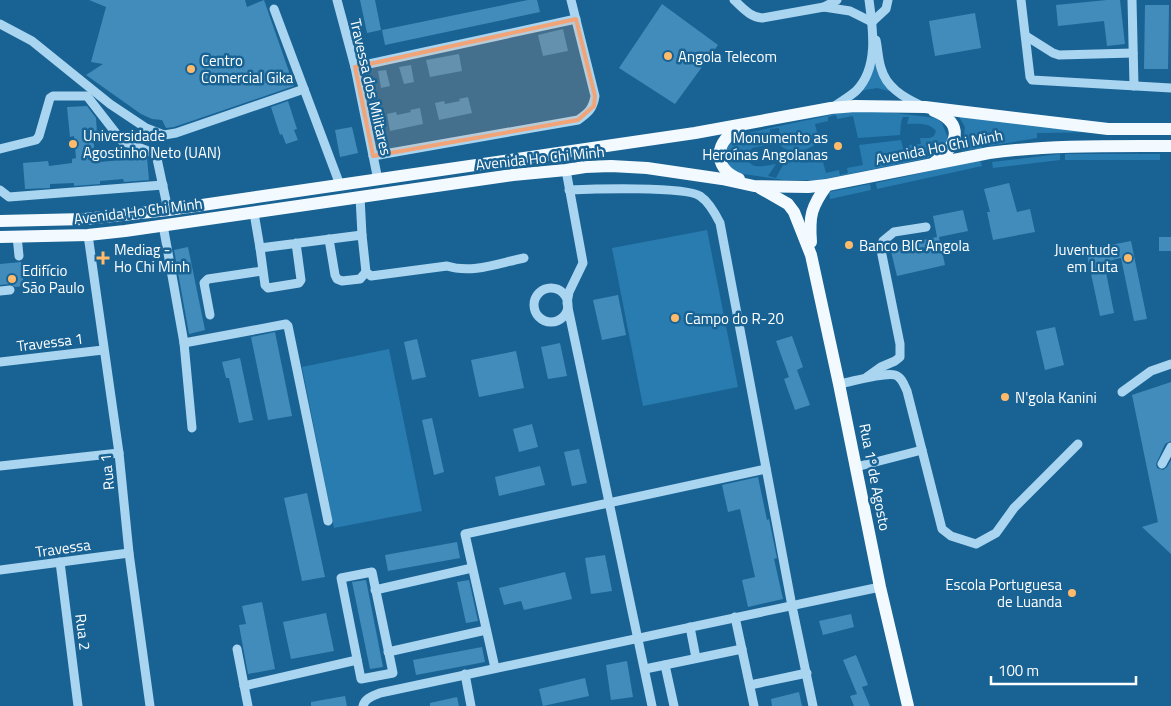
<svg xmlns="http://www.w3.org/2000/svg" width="1171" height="706" viewBox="0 0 1171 706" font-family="'Titillium Web',sans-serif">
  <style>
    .green { fill: #297cb0; fill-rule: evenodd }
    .building { fill: #428cbb }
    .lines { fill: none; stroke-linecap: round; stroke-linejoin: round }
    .minor { stroke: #aad5f0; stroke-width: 9 }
    .major { stroke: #f3faff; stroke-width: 12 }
    .marked { fill: #f2a479; fill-opacity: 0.2; stroke: #f2a479; stroke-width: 4; stroke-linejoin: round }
    .poi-dot { fill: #ffbb69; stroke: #196394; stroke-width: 2 }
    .labels { text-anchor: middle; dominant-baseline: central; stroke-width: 5; stroke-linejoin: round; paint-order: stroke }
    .poi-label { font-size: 15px; fill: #fff; stroke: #196394; text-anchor: start }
    .street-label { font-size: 15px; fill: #fff; stroke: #196394 }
  </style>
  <rect width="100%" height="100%" fill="#196394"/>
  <g class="green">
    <path d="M875 63 893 92 877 88 859 91 870 77Z"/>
    <path d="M879 111 936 118 942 123 949 141 941 153 924 159 819 180H784L736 173C721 158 723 149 738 135L845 112ZM836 115 837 119 853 116 858 138 900 135C901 128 900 123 903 117H909L907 124C917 124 929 122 936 131L934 136 930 138H920L921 144 909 145 912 158 906 160 901 140 859 145 863 165 847 168 848 173 840 175 839 170 826 173 821 155 791 158 784 163 776 178 768 176 776 164C764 166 747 171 748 154L752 148 771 144 770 129 779 128 781 146C791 155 810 151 819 141L815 124 828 121V117Z"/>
    <path d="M958 115 1099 132 1037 133V138L989 146 988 139H982V148L962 151 965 127Z"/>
    <path d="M1060 154V160L993 168 992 162Z"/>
    <rect x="1065" y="154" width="95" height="6"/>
    <path d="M980 160 982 166 877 189 876 183Z"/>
    <path d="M870 184 871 190 830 199 829 192Z"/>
    <path d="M707 230 738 387 643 406 612 248Z"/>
    <path d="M389 349 422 511 334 528 302 367Z"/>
  </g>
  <g class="building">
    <path d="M89 0H245L247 7 264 0 294 86 174 127 166 128 162 120 152 119 141 114 86 75 103 64 91 62 106 7Z"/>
    <path d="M360 0H375L381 30 367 33Z"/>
    <path d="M528 0H537L540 12 385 45 382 30Z"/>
    <path d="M1107 0H1120L1125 44 1107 46 1104 21 1058 26 1056 5Z"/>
    <path d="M662 4 718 45 675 104 619 68Z"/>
    <path d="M1145 5H1169L1168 69H1144Z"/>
    <path d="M975 13 981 48 935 56 929 21Z"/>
    <path d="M563 29 568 51 543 56 538 35Z"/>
    <path d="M459 54 462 71 430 77 426 60Z"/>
    <path d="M411 65 414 82 404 84 399 67Z"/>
    <path d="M386 70 390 86 381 88 378 71Z"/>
    <path d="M468 97 472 113 439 120 435 103 444 101 445 104 460 101 459 99Z"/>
    <path d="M288 101 297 129 294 130 298 140 286 144 282 134 280 135 271 107Z"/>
    <path d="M87 106 96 118 97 134 93 135 95 158H98L99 162 122 160V157L142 155 147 157 149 180 124 182 123 179 100 181V184L74 186V183L50 184V188L25 189 23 163 48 161 49 166 72 163V159L76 158 74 136 70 137 67 107Z"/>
    <path d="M420 108 423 124 390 131 387 114 396 112 397 115 411 112 410 110Z"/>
    <path d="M352 127 358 153 340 157 335 130Z"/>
    <path d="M1009 183 1017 212 1030 209 1035 232 993 240 987 212H990L984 189Z"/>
    <path d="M963 210 968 231 939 237 945 265 897 276 890 247 937 237 933 216Z"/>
    <rect x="1159" y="237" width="12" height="14"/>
    <path d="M1131 241 1147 319 1134 321 1121 258 1104 262 1114 313 1100 316 1086 250Z"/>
    <path d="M188 247 205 330 189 334 174 250Z"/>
    <path d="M21 262 24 286 15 287 10 284 0 285V264Z"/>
    <path d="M618 295 626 335 602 340 593 300Z"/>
    <path d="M1055 327 1064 365 1045 370 1036 331Z"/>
    <path d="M275 332 292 416 268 420 251 337Z"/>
    <path d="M792 336 803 367 797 370 810 405 795 410 784 379 789 377 776 341Z"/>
    <path d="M417 339 426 377 412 380 404 342Z"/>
    <path d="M560 343 567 376 548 379 541 347Z"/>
    <path d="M516 351 524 388 479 397 471 360Z"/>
    <path d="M240 358 253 420 239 423 229 378H226L222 362Z"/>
    <path d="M1171 382V441L1165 444 1156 464 1157 468 1163 470 1167 467 1171 460V554L1142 527 1158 522 1132 395Z"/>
    <path d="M432 418 444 472 434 475 422 420Z"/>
    <path d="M532 424 538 447 519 452 513 429Z"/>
    <path d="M579 449 587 483 572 486 564 452Z"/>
    <path d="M540 466 545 485 499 496 495 477Z"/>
    <path d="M758 477 767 520 769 519 777 558 774 559 783 599 748 607 742 580 755 577 740 509 728 512 722 485Z"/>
    <path d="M307 493 325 577 302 581 284 498Z"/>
    <path d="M457 542 460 558 388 571 385 555Z"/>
    <path d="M605 555 612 591 591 594 585 558Z"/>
    <path d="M565 572 572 599 524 610 521 601 504 605 499 588Z"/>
    <path d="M366 580 383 667 370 669 352 582Z"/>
    <path d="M469 580 478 621 466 623 457 582Z"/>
    <path d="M262 602 275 669 248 674 239 625 246 624 242 606Z"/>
    <path d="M326 613 334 651 291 659 283 622Z"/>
    <path d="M851 614 854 627 823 635 819 621Z"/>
    <path d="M482 647 485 662 416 675 413 660Z"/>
    <path d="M856 655 868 685 862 687 870 706H854L850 696 857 694 843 660Z"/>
    <path d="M627 661 633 697 611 700 606 665Z"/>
    <path d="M585 678 589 696 543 706 539 689Z"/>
    <path d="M799 692 802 706H772L771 699Z"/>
    <path d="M345 696 347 706H311V702Z"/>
    <path d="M457 697 459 706H430V703Z"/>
  </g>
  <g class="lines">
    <g class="minor">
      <path d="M337 0 355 67 378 180"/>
      <path d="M734 0C743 8 750 17 762 18L824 7 837 0"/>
      <path d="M1021 0 1030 77 1032 80 1171 88"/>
      <path d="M1132 0 1134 86"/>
      <path d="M824 7 850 11 872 22"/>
      <path d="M274 9 340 185"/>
      <path d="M872 22 886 9 888 0"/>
      <path d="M0 24 32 41 110 104 146 128 164 135 176 133 304 89"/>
      <path d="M1026 36 1053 53 1059 55 1133 53"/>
      <path d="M876 40C878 49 878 59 881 68 886 87 903 97 920 105"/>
      <path d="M355 67 576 19"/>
      <path d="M833 107C841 102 849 97 856 91 879 68 873 29 869 0"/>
      <path d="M0 149 36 140 39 136 50 98 53 96H87L122 141 156 154 168 210"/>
      <path d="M373 156 578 120C588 113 593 109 595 96L571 0"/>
      <path d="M566 170 583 263 569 292 567 303 652 706"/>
      <path d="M0 190 9 197 163 185"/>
      <path d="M569 190C591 189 685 186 700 196 709 202 715 213 720 223L792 606 813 706"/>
      <path d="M360 197 362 235"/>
      <path d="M254 213 260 248"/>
      <path d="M163 225 184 343 192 428"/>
      <path d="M88 235 119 453 129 553 150 706"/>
      <path d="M17 236 19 256"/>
      <path d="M329 239 335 275 337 279 342 281 360 279 366 272"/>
      <path d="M296 243 301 280 299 283 268 288 265 285 260 248 362 235 366 272 371 276 447 266C472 274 499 263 524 258"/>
      <circle cx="551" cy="305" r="17"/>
      <path d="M0 291 10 290"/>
      <path d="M210 315 204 283 208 279 262 271"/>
      <path d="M184 343 286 324 288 326 328 521"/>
      <path d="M0 362 103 350"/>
      <path d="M867 377 881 367 895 361 900 357V344L881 250 883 241 894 232 926 227"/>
      <path d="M839 384C851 382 884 372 895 375 902 377 904 385 907 391L942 529 951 536 976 544 996 533 1014 508 1078 444"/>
      <path d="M1122 392 1151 371 1171 364"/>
      <path d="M1162 464 1171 447"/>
      <path d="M0 466 119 453"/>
      <path d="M856 467 922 450"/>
      <path d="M60 562 78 706"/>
      <path d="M0 570 129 553"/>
      <path d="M372 572 393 673 361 679 341 578Z"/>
      <path d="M375 590 472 568"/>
      <path d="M735 617 754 706"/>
      <path d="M690 627 696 658"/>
      <path d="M237 649 248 706"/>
      <path d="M388 652 486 630"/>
      <path d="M665 665 674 706"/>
      <path d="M495 668 465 534 766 469"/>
      <path d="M645 669 742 649"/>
      <path d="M465 674 471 706"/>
      <path d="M750 685 807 673"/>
      <path d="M244 686 357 660"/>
      <path d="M363 706C365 698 373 696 380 693L880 587"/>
    </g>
    <g class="major">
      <path d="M934 111C965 123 958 146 935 162"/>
      <path d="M739 179C711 167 715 140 740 128"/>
      <path d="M760 188 788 204 794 212 811 255 839 384 880 587 908 706"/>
      <path d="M0 221 85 219 168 210 695 133 831 108 855 106 925 107 1108 129H1171"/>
      <path d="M0 237 88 235 125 231 513 175 566 170 585 167 611 166 647 168 722 179 754 186 808 187 827 185 989 153C1049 145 1110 146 1171 146"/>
      <path d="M811 242C809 216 811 207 827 185"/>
    </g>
  </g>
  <path class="marked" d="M576 19 595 96 594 106 578 120 373 156 355 67Z"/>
  <g class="poi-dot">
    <circle cx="668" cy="56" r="5"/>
    <circle cx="191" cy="69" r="5"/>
    <circle cx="73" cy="144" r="5"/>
    <circle cx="838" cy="146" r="5"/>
    <circle cx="849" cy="245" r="5"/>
    <path d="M100.5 250.5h5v5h5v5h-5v5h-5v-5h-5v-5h5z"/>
    <circle cx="1128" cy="258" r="5"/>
    <circle cx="12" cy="279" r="5"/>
    <circle cx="675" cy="318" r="5"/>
    <circle cx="1005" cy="397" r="5"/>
    <circle cx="1072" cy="593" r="5"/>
  </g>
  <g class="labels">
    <g class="poi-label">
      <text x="678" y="56">Angola Telecom</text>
      <text x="201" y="60">Centro<tspan x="201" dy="17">Comercial Gika</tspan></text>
      <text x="83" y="135">Universidade<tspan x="83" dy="17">Agostinho Neto (UAN)</tspan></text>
      <text x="828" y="137" text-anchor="end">Monumento as<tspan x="828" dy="17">Heroínas Angolanas</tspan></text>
      <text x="859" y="245">Banco BIC Angola</text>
      <text x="114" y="249">Mediag -<tspan x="114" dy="17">Ho Chi Minh</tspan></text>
      <text x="1118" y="249" text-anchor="end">Juventude<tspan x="1118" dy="17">em Luta</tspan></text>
      <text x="22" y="270">Edifício<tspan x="22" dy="17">São Paulo</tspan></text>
      <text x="685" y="318">Campo do R-20</text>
      <text x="1015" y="397">N'gola Kanini</text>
      <text x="1062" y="584" text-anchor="end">Escola Portuguesa<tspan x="1062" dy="17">de Luanda</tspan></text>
    </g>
    <g class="street-label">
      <text transform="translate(371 87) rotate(77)">Travessa dos Militares</text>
      <text transform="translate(939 147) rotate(-11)">Avenida Ho Chi Minh</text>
      <text transform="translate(540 158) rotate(-6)">Avenida Ho Chi Minh</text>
      <text transform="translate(138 211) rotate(-7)">Avenida Ho Chi Minh</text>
      <text transform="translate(50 342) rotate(-7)">Travessa 1</text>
      <text transform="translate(107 472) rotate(-96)">Rua 1</text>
      <text transform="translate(875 477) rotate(79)">Rua 1º de Agosto</text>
      <text transform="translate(63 548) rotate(-8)">Travessa</text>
      <text transform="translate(83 632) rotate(83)">Rua 2</text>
    </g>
  </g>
  <path d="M991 676v8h145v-8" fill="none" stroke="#ffffff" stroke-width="2.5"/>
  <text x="998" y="676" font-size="15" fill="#ffffff" stroke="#196394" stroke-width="4" paint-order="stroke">100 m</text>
</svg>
